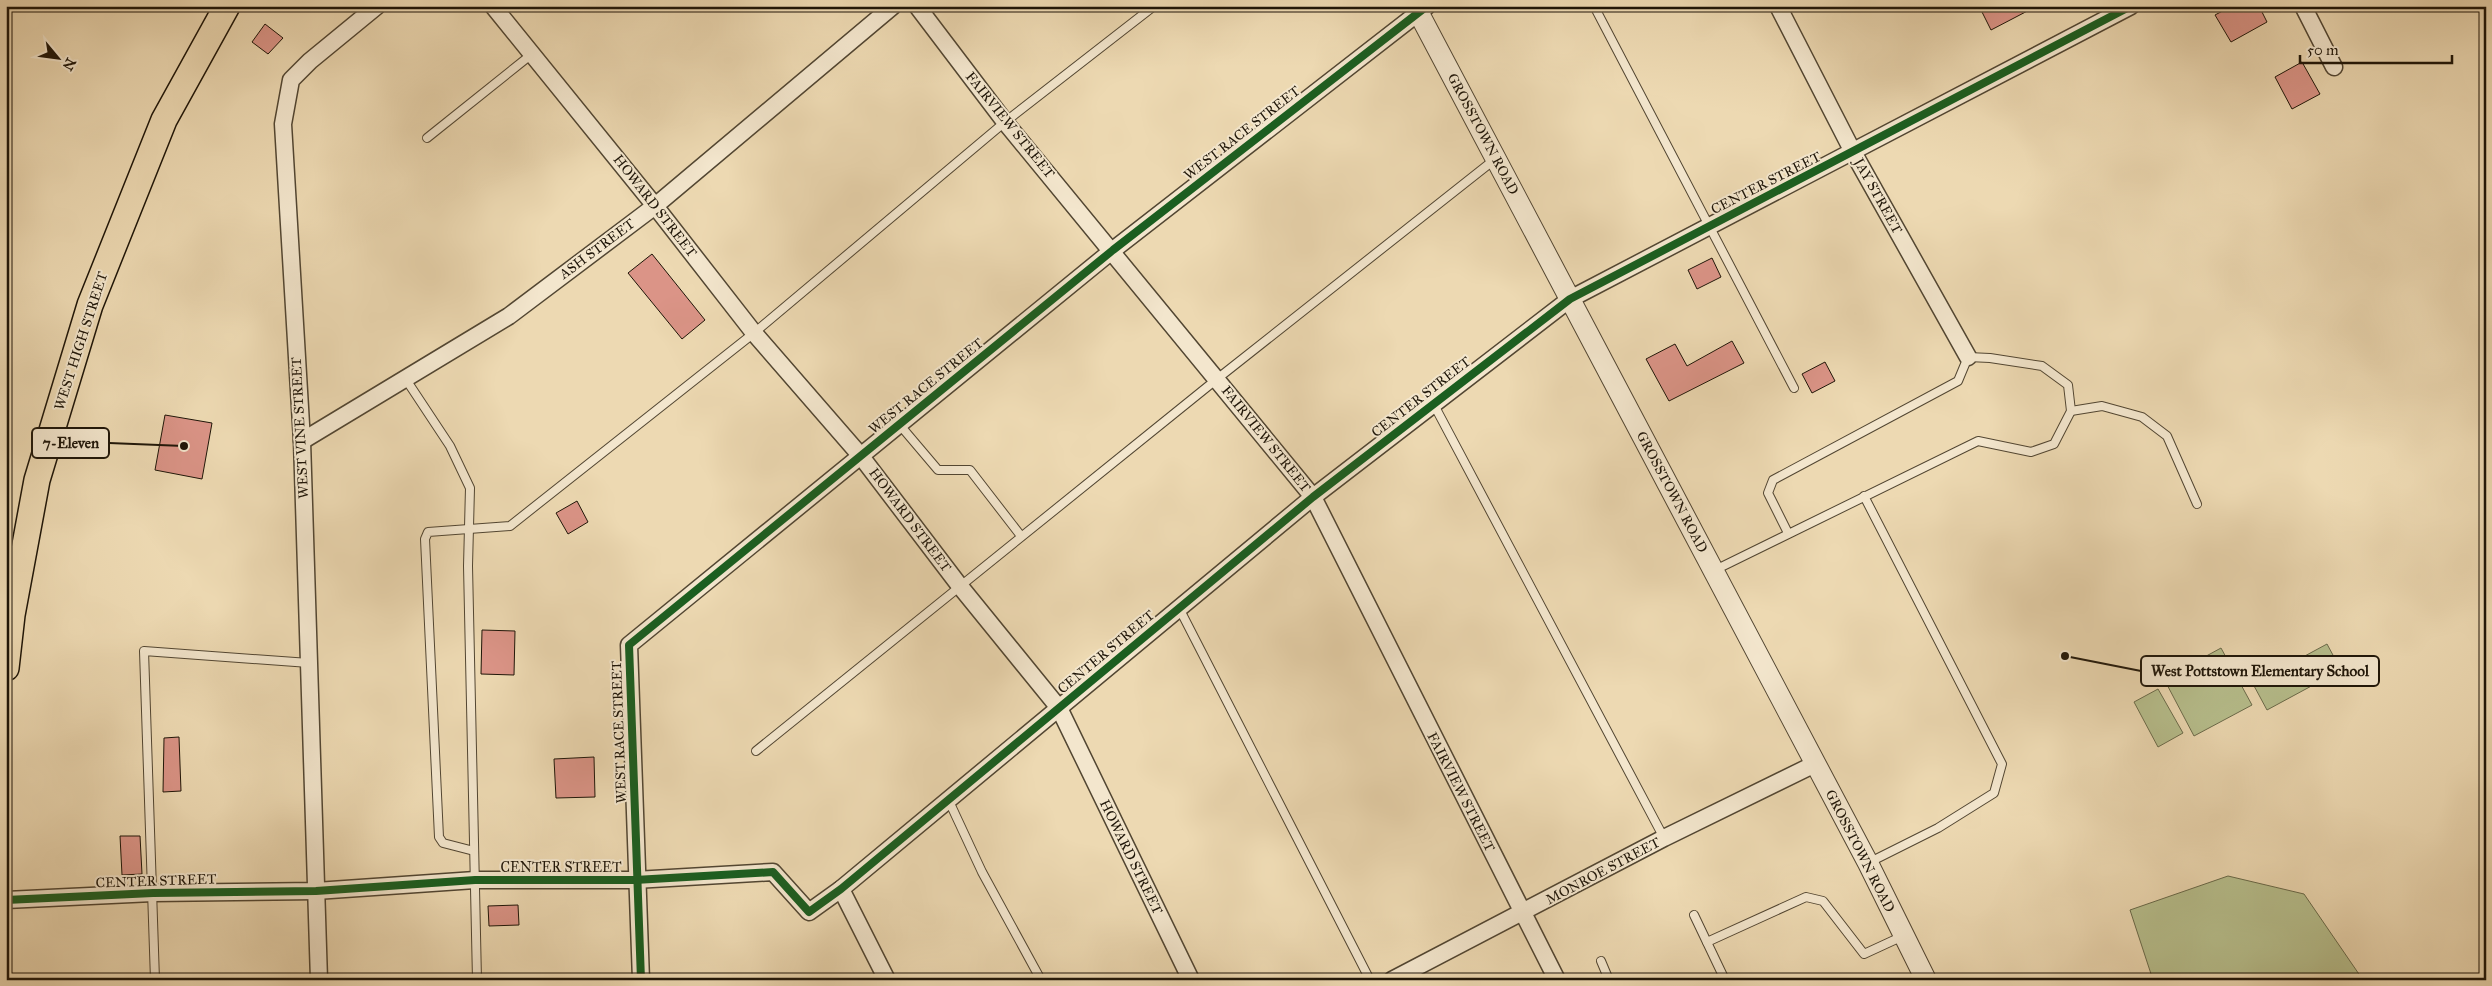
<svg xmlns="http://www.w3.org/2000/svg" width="2492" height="986" viewBox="0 0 2492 986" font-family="'IM FELL Great Primer',serif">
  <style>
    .green { fill: #b7bf8d; stroke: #6a6a4a }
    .building { fill: #db9487; stroke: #1e1508 }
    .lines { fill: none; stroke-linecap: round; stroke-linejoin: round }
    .service-casing { stroke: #524632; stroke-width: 10 }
    .minor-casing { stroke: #524632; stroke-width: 19 }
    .tertiary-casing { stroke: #524632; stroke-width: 22 }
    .primary-casing { stroke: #1e1508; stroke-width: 28 }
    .service { stroke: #f3e6cd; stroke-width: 8 }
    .minor { stroke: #f3e6cd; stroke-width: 16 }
    .tertiary { stroke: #f3e6cd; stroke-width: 20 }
    .primary { stroke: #edd9b2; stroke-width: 25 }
    .rail { stroke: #1e1508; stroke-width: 4; stroke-dasharray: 9 9; stroke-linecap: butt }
    .cycleway-casing { stroke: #f3e6cd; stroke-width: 11 }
    .cycleway { stroke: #1b5e20; stroke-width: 8 }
    .labels { text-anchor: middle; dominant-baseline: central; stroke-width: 4; stroke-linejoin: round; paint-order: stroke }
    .street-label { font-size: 14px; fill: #1e1508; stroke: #f3e6cd }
    .leader { fill: none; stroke: #1e1508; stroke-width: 2 }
    .callout-dot { fill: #1e1508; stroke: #f3e6cd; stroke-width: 2 }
    .callout { fill: #f3e6cd; stroke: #1e1508; stroke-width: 2 }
    .callout-label { font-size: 15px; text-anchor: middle; font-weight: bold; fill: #1e1508 }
  </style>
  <rect width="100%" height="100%" fill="#edd9b2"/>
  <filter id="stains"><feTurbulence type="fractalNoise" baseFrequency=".004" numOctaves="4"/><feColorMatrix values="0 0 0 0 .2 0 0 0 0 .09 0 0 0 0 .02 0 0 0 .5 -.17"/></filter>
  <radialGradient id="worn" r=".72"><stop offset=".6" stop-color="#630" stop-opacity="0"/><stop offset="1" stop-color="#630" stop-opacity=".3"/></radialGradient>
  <g class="green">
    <path d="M2327 644 2341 670 2267 710 2253 684Z"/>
    <path d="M2221 648 2252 705 2194 736 2164 679Z"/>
    <path d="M2158 689 2183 733 2158 747 2134 702Z"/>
    <path d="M2228 876 2304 894 2363 980H2153L2130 910Z"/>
  </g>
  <g class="building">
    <path d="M1979 6H2037L1991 30Z"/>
    <path d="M2232 6H2259L2267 22 2231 42 2215 15Z"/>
    <path d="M265 24 283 38 268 54 252 42Z"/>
    <path d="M2302 62 2320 94 2292 109 2275 77Z"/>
    <path d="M652 254 705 320 682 339 628 273Z"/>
    <path d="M1712 258 1721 277 1697 289 1688 270Z"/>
    <path d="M1732 341 1744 363 1669 401 1646 359 1675 344 1687 366Z"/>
    <path d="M1825 362 1835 381 1812 393 1802 374Z"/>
    <path d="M165 415 212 423 202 479 155 470Z"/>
    <path d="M577 501 588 522 568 534 556 513Z"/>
    <path d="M482 630 515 631 514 675 481 674Z"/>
    <path d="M179 737 181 791 163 792 164 738Z"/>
    <path d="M594 757 595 797 556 798 554 759Z"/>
    <path d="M120 836H140L142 874 122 875Z"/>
    <path d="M518 905 519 925 489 926 488 906Z"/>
  </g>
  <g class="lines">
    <defs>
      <g id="service">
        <path d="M1594 6 1794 388"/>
        <path d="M427 138 532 54"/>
        <path d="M405 378 450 446 470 488 468 566 477 980"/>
        <path d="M1433 403 1664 838"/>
        <path d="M2071 411 2102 406 2142 417 2167 436 2197 504"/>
        <path d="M899 424 938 470H970L1021 536"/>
        <path d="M1864 496 2002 764 1994 793 1938 828 1870 862"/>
        <path d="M1715 570 1978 441 2031 452 2054 444 2071 411 2068 385 2042 366 1990 358 1968 357 1958 381 1773 480 1768 493 1788 533"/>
        <path d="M1179 608 1370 980"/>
        <path d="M756 751 1217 379 1494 160"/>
        <path d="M948 799 982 872 1041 980"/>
        <path d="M474 851 443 843 439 837 425 539 428 532 510 526 754 333 1005 122 1154 6"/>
        <path d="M1694 915 1725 980"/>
        <path d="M1707 942 1806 897 1823 901 1864 954 1903 936"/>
        <path d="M1601 961 1609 980"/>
        <path d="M155 980 144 651 309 663"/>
      </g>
      <g id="minor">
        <path d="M493 6 655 206 754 333 860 455 959 585 1059 708 1191 980"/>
        <path d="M917 6 1005 122 1313 497 1557 980"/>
        <path d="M1778 6 1853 152 1968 357"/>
        <path d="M2303 6 2334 67"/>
        <path d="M302 441 509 316 655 206 893 6"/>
        <path d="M841 889 887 980"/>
        <path d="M6 900 153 893 316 891 475 880H635L773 872 809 912 841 889 1313 497 1570 299 2131 6"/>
        <path d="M319 980 302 441 283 124 291 80 310 61 377 6"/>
        <path d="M641 980 629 645 1113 250 1427 6"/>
        <path d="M1392 980 1664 838 1815 764"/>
      </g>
      <path id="tertiary" d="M1415 6 1868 863 1926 980"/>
      <path id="primary" d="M6 668 12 615 37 480 90 305 164 120 227 6"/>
    </defs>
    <use href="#service" class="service-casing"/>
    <use href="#minor" class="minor-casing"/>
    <use href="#tertiary" class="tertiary-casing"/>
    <use href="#primary" class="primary-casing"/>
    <use href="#service" class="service"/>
    <use href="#minor" class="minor"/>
    <use href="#tertiary" class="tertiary"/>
    <use href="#primary" class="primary"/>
    <path class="rail" d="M6 22 12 6"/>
    <defs>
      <g id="cycleway">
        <path d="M6 900 153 893 316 891 475 880H635L773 872 809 912 841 889 1313 497 1570 299 2131 6"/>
        <path d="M641 980 629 645 1113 250 1427 6"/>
      </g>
    </defs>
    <use href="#cycleway" class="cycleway-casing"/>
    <use href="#cycleway" class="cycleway"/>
  </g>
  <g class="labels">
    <g class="street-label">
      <text transform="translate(1010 125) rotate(51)">FAIRVIEW STREET</text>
      <text transform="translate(1242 133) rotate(-38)">WEST RACE STREET</text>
      <text transform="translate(1483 134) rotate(62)">GROSSTOWN ROAD</text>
      <text transform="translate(1766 183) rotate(-27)">CENTER STREET</text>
      <text transform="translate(1878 196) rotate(61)">JAY STREET</text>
      <text transform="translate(655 206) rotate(52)">HOWARD STREET</text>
      <text transform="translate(597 249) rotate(-37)">ASH STREET</text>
      <text transform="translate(81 341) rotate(-72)">WEST HIGH STREET</text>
      <text transform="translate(926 386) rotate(-39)">WEST RACE STREET</text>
      <text transform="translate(1421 397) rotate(-38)">CENTER STREET</text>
      <text transform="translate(300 428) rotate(-93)">WEST VINE STREET</text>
      <text transform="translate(1266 439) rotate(51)">FAIRVIEW STREET</text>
      <text transform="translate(1672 492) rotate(62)">GROSSTOWN ROAD</text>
      <text transform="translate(910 520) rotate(53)">HOWARD STREET</text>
      <text transform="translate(1106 652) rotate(-40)">CENTER STREET</text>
      <text transform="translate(619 732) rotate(-92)">WEST RACE STREET</text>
      <text transform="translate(1461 792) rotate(63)">FAIRVIEW STREET</text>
      <text transform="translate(1860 851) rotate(63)">GROSSTOWN ROAD</text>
      <text transform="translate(1131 857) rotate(64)">HOWARD STREET</text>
      <text x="561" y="867">CENTER STREET</text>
      <text transform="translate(1603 871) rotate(-28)">MONROE STREET</text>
      <text transform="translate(156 881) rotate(-2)">CENTER STREET</text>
    </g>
  </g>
  <path class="leader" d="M184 446L109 443M2065 656L2141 671"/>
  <g class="callout-dot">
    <circle cx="184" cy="446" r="5"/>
    <circle cx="2065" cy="656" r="5"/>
  </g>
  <g class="callout">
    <rect x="32" y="428" width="77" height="30" rx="5"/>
    <rect x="2141" y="656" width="238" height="30" rx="5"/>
  </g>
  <g class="callout-label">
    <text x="71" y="448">7-Eleven</text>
    <text x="2260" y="676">West Pottstown Elementary School</text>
  </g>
  <rect width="2492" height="986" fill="none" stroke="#edd9b2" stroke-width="25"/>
  <rect x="8" y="8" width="2477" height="971" fill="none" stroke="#1e1508" stroke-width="2.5"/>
  <rect x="12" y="12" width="2467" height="961" fill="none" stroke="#1e1508"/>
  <g transform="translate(58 58) rotate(119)" stroke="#f3e6cd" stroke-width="4" paint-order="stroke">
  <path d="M0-4L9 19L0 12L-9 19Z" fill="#1e1508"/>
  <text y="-8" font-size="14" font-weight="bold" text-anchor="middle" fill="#1e1508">N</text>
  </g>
  <path d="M2300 55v8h152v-8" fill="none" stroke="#1e1508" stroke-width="2.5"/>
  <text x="2307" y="55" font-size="15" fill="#1e1508" stroke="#f3e6cd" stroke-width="4" paint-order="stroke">50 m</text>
  <rect width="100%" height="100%" filter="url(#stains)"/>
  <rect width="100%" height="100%" fill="url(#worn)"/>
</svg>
